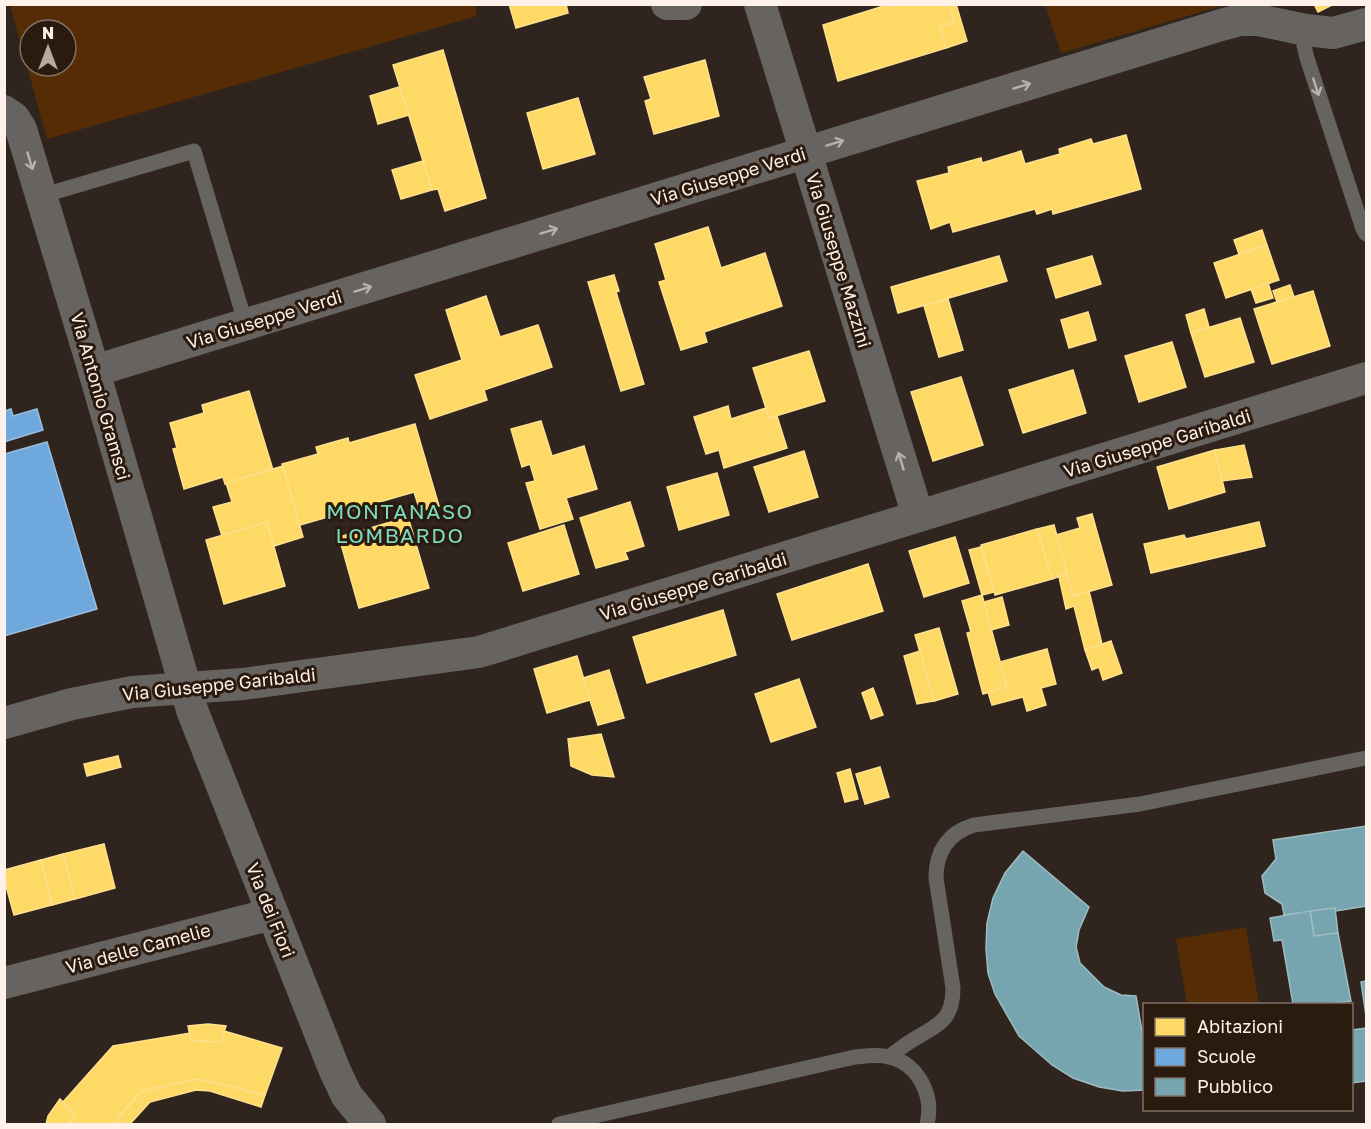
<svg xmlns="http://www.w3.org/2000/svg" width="1371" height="1129" viewBox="0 0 1371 1129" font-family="'Golos Text',sans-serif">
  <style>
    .green { fill: #562c04; fill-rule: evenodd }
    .homes { fill: #ffd966; stroke: #fee08d; stroke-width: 1.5 }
    .schools { fill: #6fa8dc; stroke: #9abee0; stroke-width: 1.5 }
    .public { fill: #76a5af; stroke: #9ebcc0; stroke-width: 1.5 }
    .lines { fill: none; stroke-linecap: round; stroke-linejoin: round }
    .service { stroke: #676361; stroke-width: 15 }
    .minor { stroke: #676361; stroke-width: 32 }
    .oneway { stroke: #bab1ac }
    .labels { text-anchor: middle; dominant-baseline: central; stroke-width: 6; stroke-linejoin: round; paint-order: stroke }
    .street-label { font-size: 18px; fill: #fdf1e9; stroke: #2b1a0e }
    .quarter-label { font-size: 21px; letter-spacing: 1.5px; fill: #7bdbc0; stroke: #2b1a0e }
  </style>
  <rect width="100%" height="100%" fill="#2f251e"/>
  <g class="green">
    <path d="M1045 4H1225V5L1061 53Z"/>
    <path d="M475 5 477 16 47 139 10 5ZM30 30H66V66H30Z"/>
    <path d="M1246 927 1259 1004H1187L1176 939Z"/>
  </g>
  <g class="homes">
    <path d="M509 4H566L568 13 516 28Z"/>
    <path d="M890 4H949L955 22 940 27 946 48 838 81 823 25Z"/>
    <path d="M949 4H956L967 41 946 48 940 27 955 22Z"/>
    <path d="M1314 4H1334L1318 12Z"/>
    <path d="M443 50 486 198 445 211 438 189 432 190 393 65Z"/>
    <path d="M705 60 719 116 654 134 645 101 651 99 644 77Z"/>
    <path d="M399 87 409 115 378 124 370 96Z"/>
    <path d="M578 98 595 154 543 169 527 113Z"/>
    <path d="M1126 135 1141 189 1053 214 1052 209 1037 214 1035 209 953 232 950 222 931 229 917 181 949 173 948 167 981 158 982 163 1021 151 1025 164 1060 154 1059 149 1091 139 1093 144Z"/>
    <path d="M423 161 432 190 401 199 392 170Z"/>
    <path d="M708 227 721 268 765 253 782 306 704 332 707 342 681 350 659 282 666 280 655 244Z"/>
    <path d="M1262 230 1267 245 1239 254 1234 240Z"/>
    <path d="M1267 245 1279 280 1226 298 1214 263Z"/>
    <path d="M999 256 1007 281 898 313 891 287Z"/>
    <path d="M1092 256 1101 284 1056 298 1047 269Z"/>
    <path d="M614 275 619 291 616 292 644 384 621 391 588 282Z"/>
    <path d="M1268 283 1273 298 1256 303 1251 289Z"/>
    <path d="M1290 285 1294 297 1277 302 1273 291Z"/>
    <path d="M1313 291 1330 346 1272 364 1254 309Z"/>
    <path d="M486 296 500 337 538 325 552 367 484 390 487 400 430 419 415 375 462 360 446 310Z"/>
    <path d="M948 299 963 350 939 357 924 306Z"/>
    <path d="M1204 309 1209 327 1191 333 1186 315Z"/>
    <path d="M1088 312 1096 340 1069 348 1061 320Z"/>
    <path d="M1240 318 1254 362 1205 377 1191 333Z"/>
    <path d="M1172 342 1186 387 1139 402 1125 356Z"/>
    <path d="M809 351 825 401 769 418 753 368Z"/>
    <path d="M1073 370 1086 413 1023 433 1009 390Z"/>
    <path d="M961 377 983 445 933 461 911 392Z"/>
    <path d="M249 391 273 470 225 484 223 477 184 489 173 449 177 448 170 423 204 413 202 405Z"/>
    <path d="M728 406 731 419 766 408 769 418 777 416 787 448 724 468 719 450 706 454 694 417Z"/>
    <path d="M541 421 552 456 584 446 597 489 566 498 573 519 540 529 526 483 535 481 530 464 522 467 511 429Z"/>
    <path d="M415 424 439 506 420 511 414 492 300 525 282 464 318 454 316 447 348 438 349 443Z"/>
    <path d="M1244 445 1252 477 1222 481 1215 450Z"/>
    <path d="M1215 450 1225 492 1169 509 1157 467Z"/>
    <path d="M804 451 818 497 769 512 754 467Z"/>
    <path d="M283 466 303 537 274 546 267 522 222 536 213 507 232 502 226 483Z"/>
    <path d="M717 473 729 515 679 530 667 487Z"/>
    <path d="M630 502 644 546 625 552 628 559 596 568 580 518Z"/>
    <path d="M1092 514 1112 585 1073 596 1056 535 1080 528 1077 518Z"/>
    <path d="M408 517 429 588 359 608 339 537Z"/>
    <path d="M267 522 285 586 224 604 206 540Z"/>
    <path d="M1259 522 1265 546 1151 573 1144 544 1184 535 1186 539Z"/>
    <path d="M564 525 579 574 523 591 508 543Z"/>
    <path d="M1054 525 1067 574 1052 579 1037 529Z"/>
    <path d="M1037 529 1052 579 995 595 981 545Z"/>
    <path d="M955 537 969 583 924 597 909 551Z"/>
    <path d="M981 547 994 592 982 595 969 550Z"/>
    <path d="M868 564 883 611 792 640 777 594Z"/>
    <path d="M1067 574 1073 596 1089 591 1102 644 1085 650 1074 606 1066 609 1059 577Z"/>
    <path d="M982 595 1007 687 983 694 967 633 971 632 962 601Z"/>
    <path d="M1002 597 1009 625 991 630 984 602Z"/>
    <path d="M723 610 736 655 647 683 633 637Z"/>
    <path d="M939 628 958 694 934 701 915 635Z"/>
    <path d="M1111 641 1122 673 1103 680 1099 667 1092 670 1085 650Z"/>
    <path d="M1047 649 1056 684 1041 688 1046 705 1027 711 1023 697 992 705 988 692 1007 687 1000 662Z"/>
    <path d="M920 651 934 701 917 704 904 656Z"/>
    <path d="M577 656 590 700 547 713 534 669Z"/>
    <path d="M609 670 624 718 598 725 583 678Z"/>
    <path d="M799 679 816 727 771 742 755 694Z"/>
    <path d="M873 688 883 715 871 719 862 693Z"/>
    <path d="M601 734 614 777 592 775 571 766 568 739Z"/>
    <path d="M118 756 121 767 87 776 84 764Z"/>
    <path d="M880 767 889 797 865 804 856 774Z"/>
    <path d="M850 769 858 799 845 802 837 773Z"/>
    <path d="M104 844 115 888 75 899 63 854Z"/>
    <path d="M63 854 75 899 52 905 41 860Z"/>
    <path d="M41 860 52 905 14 915 4 879V870Z"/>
    <path d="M208 1024 226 1026 221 1042 191 1041 188 1026Z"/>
    <path d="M224 1031 282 1048 265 1095 198 1079 142 1091 112 1124H69L75 1114 63 1102 113 1046 190 1033 191 1041 221 1042Z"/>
    <path d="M198 1079 265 1095 261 1107 210 1091 196 1090 150 1102 130 1124H112L142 1091Z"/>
    <path d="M60 1099 75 1114 69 1124H46L48 1116Z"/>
  </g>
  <g class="schools">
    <path d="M11 409 13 416 37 409 43 430 4 442V411Z"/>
    <path d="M47 442 97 609 4 636V454Z"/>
  </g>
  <g class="public">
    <path d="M1366 826V906L1336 911 1335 908 1284 915 1282 904 1265 893 1262 876 1276 859 1273 840Z"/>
    <path d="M1023 851 1089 907 1079 930 1076 947 1080 963 1104 987 1121 995 1136 996 1144 1043V1090L1123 1091 1099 1087 1073 1078 1052 1065 1019 1036 995 994 988 973 986 949 987 923 993 898 1005 873Z"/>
    <path d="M1335 908 1338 933 1314 936 1310 911Z"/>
    <path d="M1310 911 1314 936 1338 933 1351 1001 1326 1004H1293L1282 940 1274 941 1270 918Z"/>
    <path d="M1366 981V1016L1361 982Z"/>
    <path d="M1366 1028V1081L1352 1083V1030Z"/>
  </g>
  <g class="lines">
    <g class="service">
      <path d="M1306 30 1304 46 1307 58 1363 229 1366 234"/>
      <path d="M41 196 194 151 246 325"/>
      <path d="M889 1057C898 1050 907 1043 916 1038 940 1024 953 1019 953 988L936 878C936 851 948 833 974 825L1140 804 1366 758"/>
      <path d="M559 1124 855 1057C866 1056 878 1054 889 1057 919 1064 934 1096 927 1124"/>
    </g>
    <g class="minor">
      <path d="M667 4H686"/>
      <path d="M760 4 918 516"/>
      <path d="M4 111 14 118 21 129 94 371 192 710 335 1071 347 1096 370 1124"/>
      <path d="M94 371 1221 25 1240 20H1258L1306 30 1333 33 1366 24"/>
      <path d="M4 723 72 704 132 692 243 684 479 652 1366 378"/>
      <path d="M4 983 272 914"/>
    </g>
  </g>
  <defs><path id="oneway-shaft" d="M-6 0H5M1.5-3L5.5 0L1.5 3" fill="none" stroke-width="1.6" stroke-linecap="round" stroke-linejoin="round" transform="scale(1.5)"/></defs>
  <g class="oneway">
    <use href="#oneway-shaft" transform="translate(1022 86) rotate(-17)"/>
    <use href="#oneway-shaft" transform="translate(1316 87) rotate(72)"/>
    <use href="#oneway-shaft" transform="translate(835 143) rotate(-17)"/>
    <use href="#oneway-shaft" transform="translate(30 161) rotate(73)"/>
    <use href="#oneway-shaft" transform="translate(549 231) rotate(-17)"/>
    <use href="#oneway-shaft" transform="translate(363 289) rotate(-17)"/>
    <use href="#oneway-shaft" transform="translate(901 461) rotate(-107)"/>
  </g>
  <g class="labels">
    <g class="street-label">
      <text transform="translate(728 176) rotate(-17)">Via Giuseppe Verdi</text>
      <text transform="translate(839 260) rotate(73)">Via Giuseppe Mazzini</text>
      <text transform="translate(264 319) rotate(-17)">Via Giuseppe Verdi</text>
      <text transform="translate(101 396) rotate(74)">Via Antonio Gramsci</text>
      <text transform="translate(1157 443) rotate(-17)">Via Giuseppe Garibaldi</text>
      <text transform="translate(693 586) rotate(-17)">Via Giuseppe Garibaldi</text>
      <text transform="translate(219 684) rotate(-6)">Via Giuseppe Garibaldi</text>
      <text transform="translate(271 910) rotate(68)">Via dei Fiori</text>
      <text transform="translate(138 948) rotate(-15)">Via delle Camelie</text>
    </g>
    <g class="quarter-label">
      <text x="400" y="511">MONTANASO<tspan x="400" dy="24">LOMBARDO</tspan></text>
    </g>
  </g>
  <rect width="1371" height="1129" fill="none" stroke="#fdf1e9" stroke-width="12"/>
  <rect x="1143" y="1003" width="210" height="108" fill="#2b1a0e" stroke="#7f7066" stroke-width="1.5"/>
  <rect x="1155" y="1018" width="30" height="18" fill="#ffd966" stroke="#7f7066" stroke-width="1.5"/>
  <text x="1197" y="1033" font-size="18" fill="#fdf1e9">Abitazioni</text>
  <rect x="1155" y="1048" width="30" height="18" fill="#6fa8dc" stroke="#7f7066" stroke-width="1.5"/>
  <text x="1197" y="1063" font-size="18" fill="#fdf1e9">Scuole</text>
  <rect x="1155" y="1078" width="30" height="18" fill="#76a5af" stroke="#7f7066" stroke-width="1.5"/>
  <text x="1197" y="1093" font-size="18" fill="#fdf1e9">Pubblico</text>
  <g transform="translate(48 48)"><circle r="28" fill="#2b1a0e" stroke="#7f7066" stroke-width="1.5"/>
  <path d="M0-4.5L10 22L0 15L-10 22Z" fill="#b5aaa2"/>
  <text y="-9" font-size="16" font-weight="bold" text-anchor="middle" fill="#fdf1e9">N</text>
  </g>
</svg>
